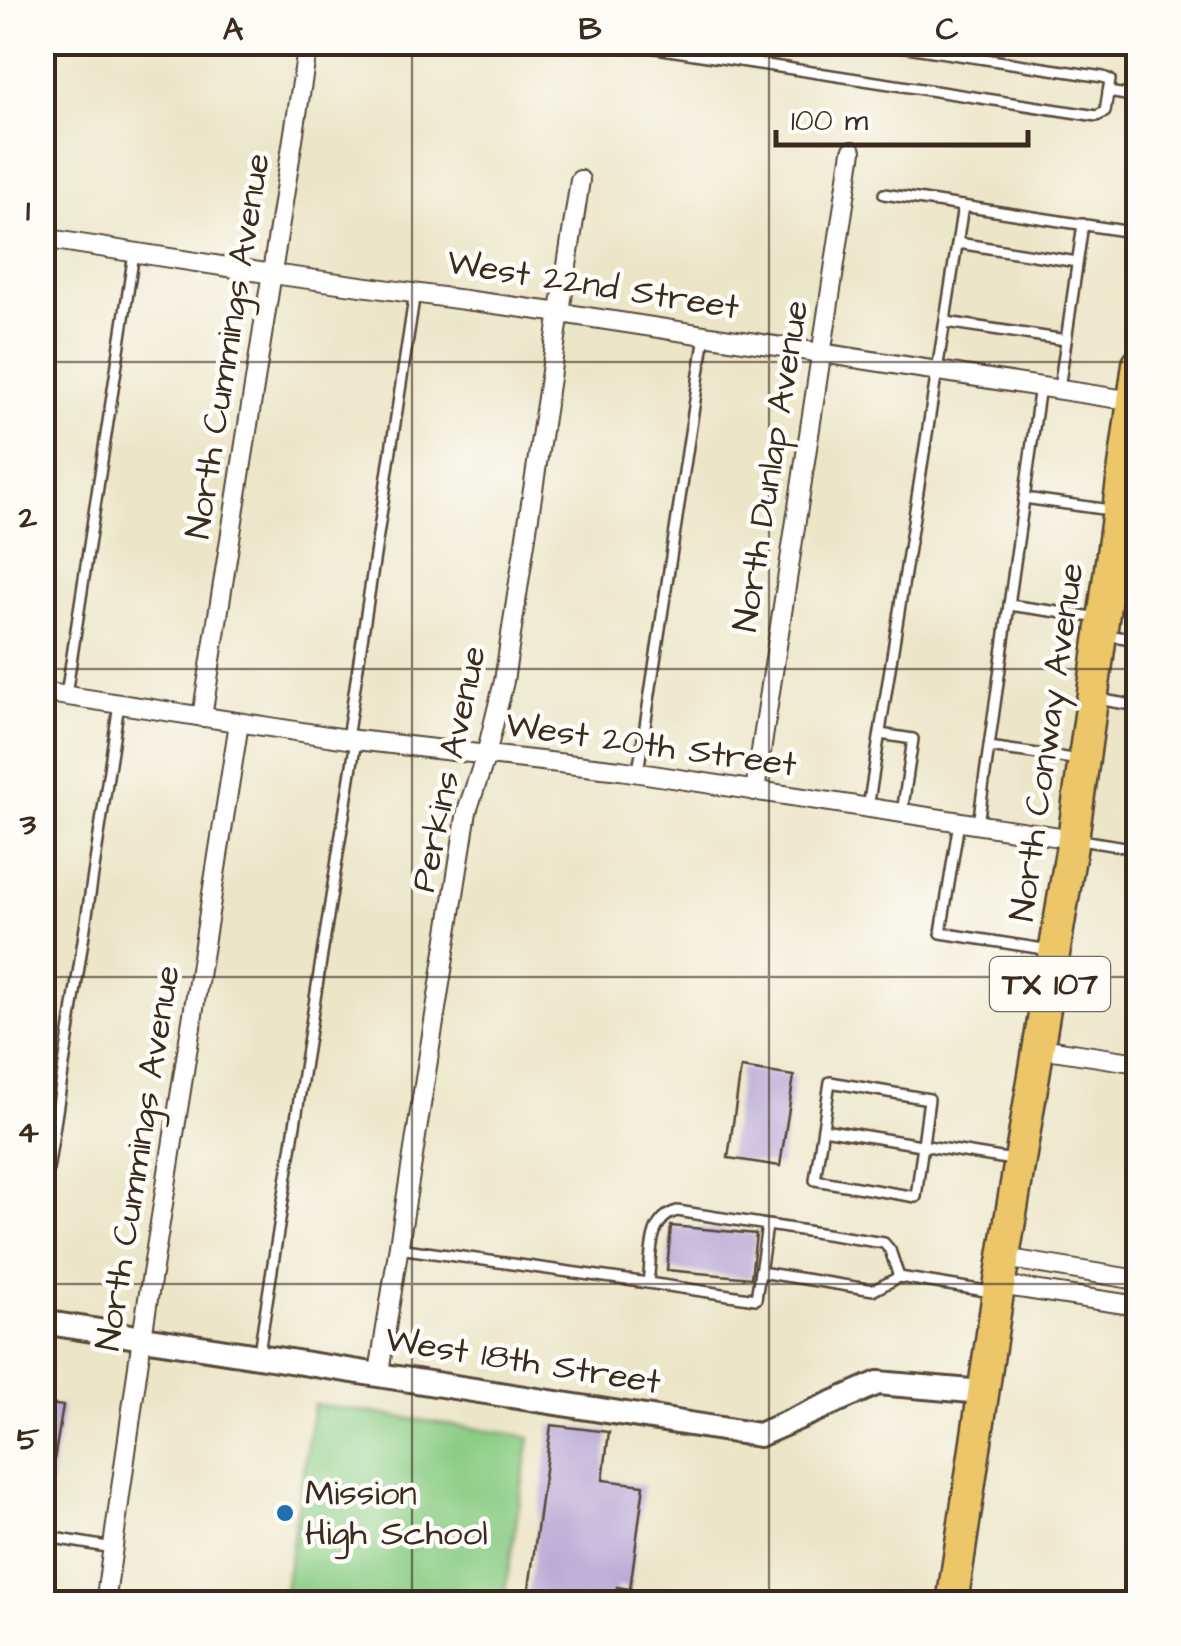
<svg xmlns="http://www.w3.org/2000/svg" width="1181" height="1646" viewBox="0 0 1181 1646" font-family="'Architects Daughter',sans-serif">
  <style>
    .green { fill: #8bcd85; stroke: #637c52; stroke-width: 2.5 }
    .building { fill: #b8a8d5 }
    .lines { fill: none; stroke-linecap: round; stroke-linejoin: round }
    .service-casing { stroke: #564637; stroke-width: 14 }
    .minor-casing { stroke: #564637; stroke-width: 22 }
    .tertiary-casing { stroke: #564637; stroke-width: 28 }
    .primary-casing { stroke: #564637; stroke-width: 35 }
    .service { stroke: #fff; stroke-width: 9 }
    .minor { stroke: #fff; stroke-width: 18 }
    .tertiary { stroke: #fff; stroke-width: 22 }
    .primary { stroke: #ecc669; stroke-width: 30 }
    .grid { fill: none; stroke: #3b2a1e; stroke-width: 2.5; stroke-opacity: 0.55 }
    .poi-dot { fill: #1f6fb2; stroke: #fdfcf7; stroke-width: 4 }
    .labels { text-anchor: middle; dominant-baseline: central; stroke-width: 9; stroke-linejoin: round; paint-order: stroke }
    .shield { fill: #fdfcf7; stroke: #75695f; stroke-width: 2.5 }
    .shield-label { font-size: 32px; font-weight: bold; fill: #3b2a1e }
    .street-label { font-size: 35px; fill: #3b2a1e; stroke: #fdfcf7 }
    .poi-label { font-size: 35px; fill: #3b2a1e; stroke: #fdfcf7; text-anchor: start }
    .neatline { fill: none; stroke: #3b2a1e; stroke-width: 4 }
    .grid-label { font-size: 32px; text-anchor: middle; font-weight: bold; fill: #3b2a1e }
  </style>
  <rect width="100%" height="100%" fill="#fdfcf7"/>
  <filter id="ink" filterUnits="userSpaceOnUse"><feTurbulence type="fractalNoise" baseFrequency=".01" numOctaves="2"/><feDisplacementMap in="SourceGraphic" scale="20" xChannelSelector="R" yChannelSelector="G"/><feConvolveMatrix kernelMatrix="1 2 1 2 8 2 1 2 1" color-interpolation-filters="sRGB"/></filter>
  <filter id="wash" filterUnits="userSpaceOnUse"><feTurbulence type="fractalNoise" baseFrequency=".0048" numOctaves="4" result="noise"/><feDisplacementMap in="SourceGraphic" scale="40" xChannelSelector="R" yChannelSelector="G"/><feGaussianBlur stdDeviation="2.25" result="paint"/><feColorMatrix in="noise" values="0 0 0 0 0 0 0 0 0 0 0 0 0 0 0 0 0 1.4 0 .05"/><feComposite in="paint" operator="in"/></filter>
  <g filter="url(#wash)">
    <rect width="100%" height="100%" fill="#ece5c7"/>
    <path class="green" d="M314 1404 530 1437 503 1603H283Z"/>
    <g id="blocks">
      <g class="building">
        <path d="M741 1068 794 1076 780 1166 728 1158Z"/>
        <path d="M671 1226 756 1234 751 1278 667 1270Z"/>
        <path d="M42 1403 63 1406 50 1485H42Z"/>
        <path d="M551 1425 609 1432 603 1480 644 1485 630 1589 617 1587 615 1604H527Z"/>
      </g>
    </g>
  </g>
  <g filter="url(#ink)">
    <use href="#blocks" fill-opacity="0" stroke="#564637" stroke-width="2.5"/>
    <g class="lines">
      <defs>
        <g id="service">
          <path d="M617 42 1097 116 1105 112 1110 80 1103 77 874 42"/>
          <path d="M1120 42 1138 44"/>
          <path d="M741 61 744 42"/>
          <path d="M1108 92 1138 97"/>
          <path d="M884 194 1138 233"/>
          <path d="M958 243 1077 262"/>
          <path d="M946 322 1066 340"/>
          <path d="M1059 389 1083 224"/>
          <path d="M1024 498 1110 510"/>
          <path d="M1117 564 1138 568"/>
          <path d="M1009 605 1100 618"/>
          <path d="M1107 635 1138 640"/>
          <path d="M66 695 134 253"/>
          <path d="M1097 699 1138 706"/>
          <path d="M880 734 913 739 902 813"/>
          <path d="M347 739 415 292"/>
          <path d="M989 747 1080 760"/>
          <path d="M638 772 705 335"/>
          <path d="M868 808 963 206"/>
          <path d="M959 822 941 933 1050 950"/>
          <path d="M978 824 1040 386"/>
          <path d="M1080 840 1138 849"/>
          <path d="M1138 850 1136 868 1138 873"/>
          <path d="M830 1082 929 1099 916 1197 815 1180Z"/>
          <path d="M823 1129 1013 1160"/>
          <path d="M42 1210 119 704"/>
          <path d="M767 1226 756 1299 648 1283C652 1256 647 1219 677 1211L884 1243 890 1250 899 1277"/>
          <path d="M398 1248 648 1283"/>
          <path d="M760 1272 874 1290 899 1277 992 1292"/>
          <path d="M259 1352 356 740"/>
          <path d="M42 1536 113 1548"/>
        </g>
        <g id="minor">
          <path d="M42 238 272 274 561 313 1133 401"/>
          <path d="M42 692 347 739 620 770 1073 839"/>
          <path d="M202 717 308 44"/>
          <path d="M755 791 852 151"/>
          <path d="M1040 1048 1138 1063"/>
          <path d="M1004 1258 1138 1280"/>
          <path d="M999 1285 1138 1306"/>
          <path d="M379 1373 467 811 486 755 504 681 580 180"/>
          <path d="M105 1604 142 1337 239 723"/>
        </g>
        <path id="tertiary" d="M42 1322 759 1435 878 1383 983 1392"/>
        <path id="primary" d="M952 1604 998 1293 1073 839 1138 364"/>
      </defs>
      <use href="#service" class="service-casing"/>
      <use href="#minor" class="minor-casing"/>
      <use href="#tertiary" class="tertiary-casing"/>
      <use href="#primary" class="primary-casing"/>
      <use href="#service" class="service"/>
      <use href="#minor" class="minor"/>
      <use href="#tertiary" class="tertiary"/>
      <use href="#primary" class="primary"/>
    </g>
  </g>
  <path class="grid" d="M412 42V1604M769 42V1604M42 362H1138M42 669H1138M42 977H1138M42 1284H1138"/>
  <circle class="poi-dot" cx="285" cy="1513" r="10"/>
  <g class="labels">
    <rect class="shield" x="990" y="957" width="120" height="54" rx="8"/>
    <g class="shield-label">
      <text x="1050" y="984">TX 107</text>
    </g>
    <g class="street-label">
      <text transform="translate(593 285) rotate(9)">West 22nd Street</text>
      <text transform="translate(228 346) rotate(-81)">North Cummings Avenue</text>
      <text transform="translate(771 466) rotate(-81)">North Dunlap Avenue</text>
      <text transform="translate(1047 742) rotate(-82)">North Conway Avenue</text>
      <text transform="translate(651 745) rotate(8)">West 20th Street</text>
      <text transform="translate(449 769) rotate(-78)">Perkins Avenue</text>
      <text transform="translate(138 1158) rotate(-81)">North Cummings Avenue</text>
      <text transform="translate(523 1361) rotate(9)">West 18th Street</text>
    </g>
    <g class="poi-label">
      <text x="305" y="1493">Mission<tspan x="305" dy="40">High School</tspan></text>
    </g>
  </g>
  <rect width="1181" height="1646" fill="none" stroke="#fdfcf7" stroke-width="110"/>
  <path d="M776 130v15h252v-15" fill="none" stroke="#3b2a1e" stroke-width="5"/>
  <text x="791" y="130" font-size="30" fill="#3b2a1e" stroke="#fdfcf7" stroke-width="8" paint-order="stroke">100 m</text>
  <rect x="55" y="55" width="1071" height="1536" class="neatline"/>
  <g class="grid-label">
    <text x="233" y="39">A</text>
    <text x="590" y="39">B</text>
    <text x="947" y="39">C</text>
    <text x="28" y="220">1</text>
    <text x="28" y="527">2</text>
    <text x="28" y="834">3</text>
    <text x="28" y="1142">4</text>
    <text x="28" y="1449">5</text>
  </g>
</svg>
